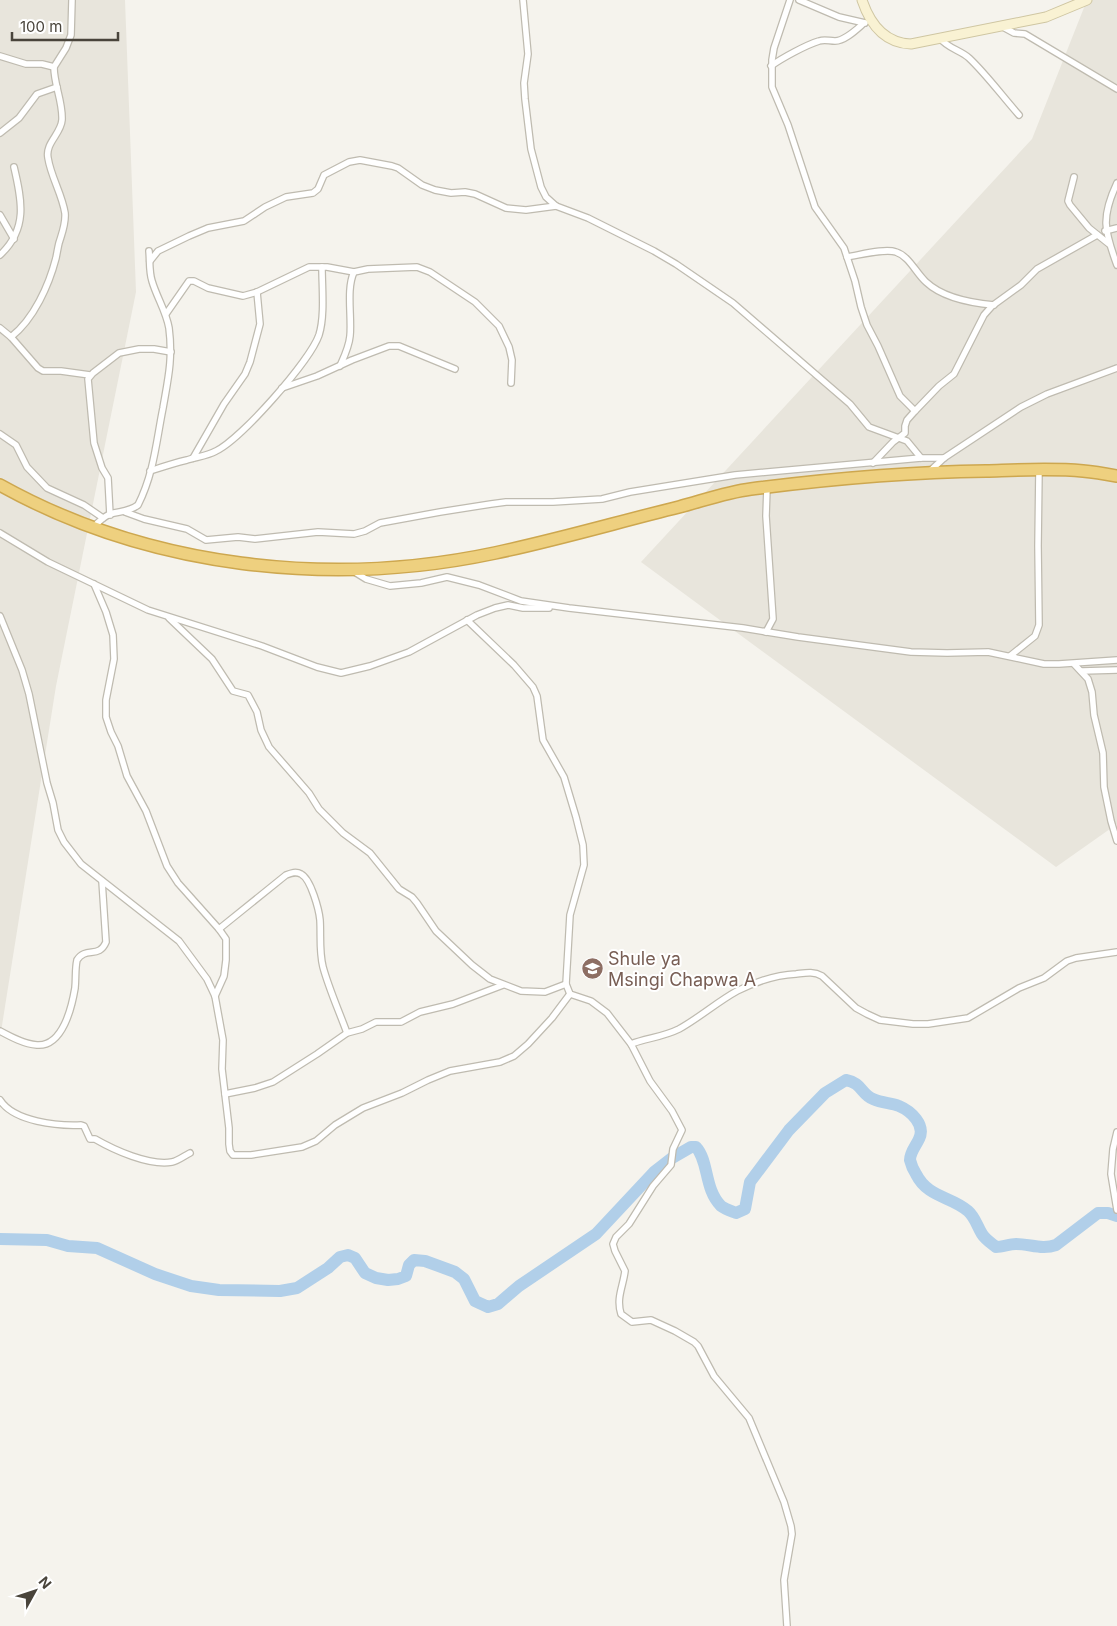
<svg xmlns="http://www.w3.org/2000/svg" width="1117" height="1626" viewBox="0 0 1117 1626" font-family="Inter,sans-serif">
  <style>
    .residential { fill: #e8e5dc }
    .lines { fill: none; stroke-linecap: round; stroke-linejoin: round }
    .river { stroke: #b1cfe9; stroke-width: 12 }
    .street-casing { stroke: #bfbbb0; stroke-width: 8 }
    .secondary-casing { stroke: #cfc6a2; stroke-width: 11 }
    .highway-casing { stroke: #cda74f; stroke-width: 14 }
    .street { stroke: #fff; stroke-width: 5.5 }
    .secondary { stroke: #f9f2d3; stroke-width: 9 }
    .highway { stroke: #eed07f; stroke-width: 11 }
    .labels { text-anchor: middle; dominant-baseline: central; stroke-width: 4; stroke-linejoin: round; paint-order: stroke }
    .education-label { font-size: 18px; fill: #785e54; stroke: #fff; text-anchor: start }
  </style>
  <rect width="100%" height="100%" fill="#f5f3ed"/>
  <g class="residential">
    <path d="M0 0H125L136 292 56 686 0 1038Z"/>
    <path d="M1087 0H1117V824L1056 867 641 562 1032 139Z"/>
  </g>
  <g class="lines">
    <path class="river" d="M0 1239 47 1240 68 1246 97 1248 155 1274 191 1286 219 1290 280 1291 297 1288 328 1268 340 1257 348 1255 355 1258 365 1273 376 1278 388 1280 398 1279 406 1276 409 1265 414 1260 425 1261 455 1272 464 1279 475 1301 488 1307 498 1304 519 1286 596 1234 654 1172 672 1158 691 1147H696C709 1161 704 1189 721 1206 725 1209 731 1211 736 1213L745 1209 750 1182 789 1130 825 1093 846 1080C862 1083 861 1094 873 1099 882 1103 891 1103 899 1106 911 1111 926 1125 919 1139 916 1146 910 1152 910 1160 911 1164 914 1171 916 1174 928 1198 951 1196 968 1211 975 1217 977 1226 982 1234 985 1239 991 1243 996 1247 1003 1247 1009 1244 1016 1244 1030 1244 1042 1250 1056 1245L1098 1213H1108L1117 1216"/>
    <defs>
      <g id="street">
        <path d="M523 0 528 54 524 83 525 99 531 149 541 187 546 197 556 206 588 218 654 251 676 264 733 303 850 404 869 427 907 441 921 458"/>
        <path d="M790 0 774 48 772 60V87L788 125 815 207 844 248 855 281 861 307 867 325 878 346 900 396 915 411"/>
        <path d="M799 0 839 17 865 23"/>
        <path d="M1003 27 1014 33 1025 34 1117 89"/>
        <path d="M940 38C947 48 960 50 969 58 987 75 1002 96 1019 115"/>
        <path d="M0 56 26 64H42L54 67"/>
        <path d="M771 66C782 58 806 45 819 41 825 39 829 41 835 41 845 41 857 29 864 23"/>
        <path d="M0 133 19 118 37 94 57 87"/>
        <path d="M1074 177 1068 201 1070 205 1089 228 1109 244"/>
        <path d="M1117 183C1101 217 1104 230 1117 265"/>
        <path d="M0 215 14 239"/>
        <path d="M1105 231 1117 228"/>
        <path d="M0 255C28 229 22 201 14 167"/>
        <path d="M847 257C860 255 885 248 896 252 909 256 916 273 926 282 943 298 971 303 994 305"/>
        <path d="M150 261 158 251 189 236 208 228 244 221 265 207 286 197 313 193 318 189 324 175 349 162 360 160 392 166 398 168 422 185 435 190 451 193 465 192 475 194 506 208 526 210 556 206"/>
        <path d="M166 314 189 281H194L208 288 243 296 257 292 309 267H327L354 272"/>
        <path d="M0 328 11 337 38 368 43 371H61L90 375"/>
        <path d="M11 337C34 319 49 285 56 258 57 253 58 247 59 243 62 233 66 224 65 213 62 194 51 177 48 158 45 143 61 134 62 120 63 102 54 85 54 67L66 48 71 35 72 0"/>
        <path d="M340 366C344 357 349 347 350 336 352 317 346 289 354 272L368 269 417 267 430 272 475 302 499 326 509 347 512 360 511 383"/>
        <path d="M282 388 317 376 352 360 389 346H399L455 369"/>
        <path d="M0 434 16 445 27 467 47 488 84 505 103 518"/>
        <path d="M193 458 224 404 245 374 250 362 260 324 257 292"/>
        <path d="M873 463 893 442 905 433V426L907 420 915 411 939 386 954 374 984 315 992 306 1021 285 1037 269 1097 235"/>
        <path d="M150 471C162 467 174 463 187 460 196 457 207 456 216 451 241 439 310 361 319 335 325 316 322 287 322 267"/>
        <path d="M930 471 944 458 1021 407 1047 394 1117 368"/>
        <path d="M125 512 144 519 187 529 206 540 238 537 255 539 318 532 354 534 365 531 380 523 440 512 491 504 506 502H553L602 499 630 492 735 475 921 458H944"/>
        <path d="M110 515 108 478 102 468 94 443 88 379 93 373 119 353 139 349H154L171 352"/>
        <path d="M93 527C99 522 103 517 110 514 120 511 129 512 138 505 154 473 156 443 163 408 168 379 173 359 169 328 166 311 157 298 152 281 149 272 150 261 149 251"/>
        <path d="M0 533 48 562 148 610 262 646 317 667 341 673 370 666 409 652 477 615 495 608 508 605 523 608H549"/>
        <path d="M353 571 366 579 390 586 421 583 447 577 479 585 521 601 569 608 743 628 798 637 911 652 947 653 988 652 1044 664H1059L1117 660"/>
        <path d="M94 584 106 612 113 635 114 659 106 700V717L111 732 118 746 127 776 146 811 167 866 178 883 219 929 226 939V960L224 976 215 996"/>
        <path d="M0 616 22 670 29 694 47 783 53 803 58 830 64 842 81 864 179 941 207 979 215 996 223 1040 222 1069 229 1128V1144L230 1151 233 1155H251L302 1147 316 1141 335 1125 363 1108 402 1093 428 1080 450 1071 500 1062 514 1056 528 1044 552 1018 570 994"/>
        <path d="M169 618 212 659 233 691 248 695 257 712 261 730 269 747 309 793 319 809 343 833 370 853 399 889 412 897 417 903 436 931 472 965 490 979 521 991 545 992 566 984"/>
        <path d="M467 620 514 665 533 687 537 696 543 740 564 777 576 817 583 845 584 865 570 915 566 984 570 994 591 1001 607 1013 631 1044 650 1081 672 1111 682 1130 673 1149 671 1165 653 1186 629 1224 616 1237 613 1244 615 1251 625 1271C623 1287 616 1298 621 1314L632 1322 651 1320 675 1331 694 1342 698 1346 714 1376 749 1418 784 1502 791 1526 792 1534 784 1580 787 1626"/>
        <path d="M766 632 773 619 766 516 767 488"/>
        <path d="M1010 656 1035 636 1039 625 1038 546 1039 470"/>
        <path d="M1074 664 1088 679 1092 692 1094 715 1103 753 1104 787 1111 821 1117 841"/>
        <path d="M1082 671 1117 670"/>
        <path d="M219 929 286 875C291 873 296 871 301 874 311 879 319 910 320 920 321 936 319 951 323 967 329 989 339 1011 347 1033"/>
        <path d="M0 1031C11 1037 24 1044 37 1045 63 1047 72 1006 75 988 76 978 75 969 77 960 86 946 99 959 106 942L102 881"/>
        <path d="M631 1044C647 1038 663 1037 679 1029 699 1018 717 1002 737 991 755 982 776 975 796 974 805 973 813 971 822 976L856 1008 867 1014 880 1020 913 1024H928L968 1018 1019 988 1044 978 1067 961 1076 958 1117 952"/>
        <path d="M225 1094 255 1088 273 1082 317 1054 347 1033 362 1029 376 1022H401L420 1012 453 1004 503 985"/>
        <path d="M0 1100C14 1122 58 1126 81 1125L84 1126 90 1139H95C114 1150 149 1166 172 1162 178 1161 184 1156 190 1153"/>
        <path d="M1117 1132 1113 1149 1111 1174 1117 1210"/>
      </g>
      <path id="secondary" d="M862 0C870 24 884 43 911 44L1046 17 1087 0"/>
      <path id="highway" d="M0 485C149 568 330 588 495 553 557 540 618 522 679 507 702 501 727 492 751 489 829 479 907 472 986 471 1018 470 1051 468 1083 471 1094 472 1106 474 1117 476"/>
    </defs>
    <use href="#street" class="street-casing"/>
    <use href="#secondary" class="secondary-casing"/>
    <use href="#highway" class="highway-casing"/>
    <use href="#street" class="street"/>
    <use href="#secondary" class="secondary"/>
    <use href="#highway" class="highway"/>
  </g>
  <defs>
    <symbol id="school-disc" viewBox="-11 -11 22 22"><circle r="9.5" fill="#8d6e63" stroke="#fff"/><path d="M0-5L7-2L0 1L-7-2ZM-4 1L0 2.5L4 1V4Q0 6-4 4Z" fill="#fff"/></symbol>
  </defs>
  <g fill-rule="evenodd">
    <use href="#school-disc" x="580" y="956" width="25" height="25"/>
  </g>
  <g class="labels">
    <g class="education-label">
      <text x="608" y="958">Shule ya<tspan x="608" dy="21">Msingi Chapwa A</tspan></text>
    </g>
  </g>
  <g transform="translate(35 1591) rotate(50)" stroke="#ffffff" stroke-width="4" paint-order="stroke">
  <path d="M0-4L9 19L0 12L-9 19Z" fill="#49443b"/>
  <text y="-8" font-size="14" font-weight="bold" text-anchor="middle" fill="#49443b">N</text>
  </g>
  <path d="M12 32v8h106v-8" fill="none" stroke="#49443b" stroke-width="2.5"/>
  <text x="20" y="32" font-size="15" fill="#49443b" stroke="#ffffff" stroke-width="4" paint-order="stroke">100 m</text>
</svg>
